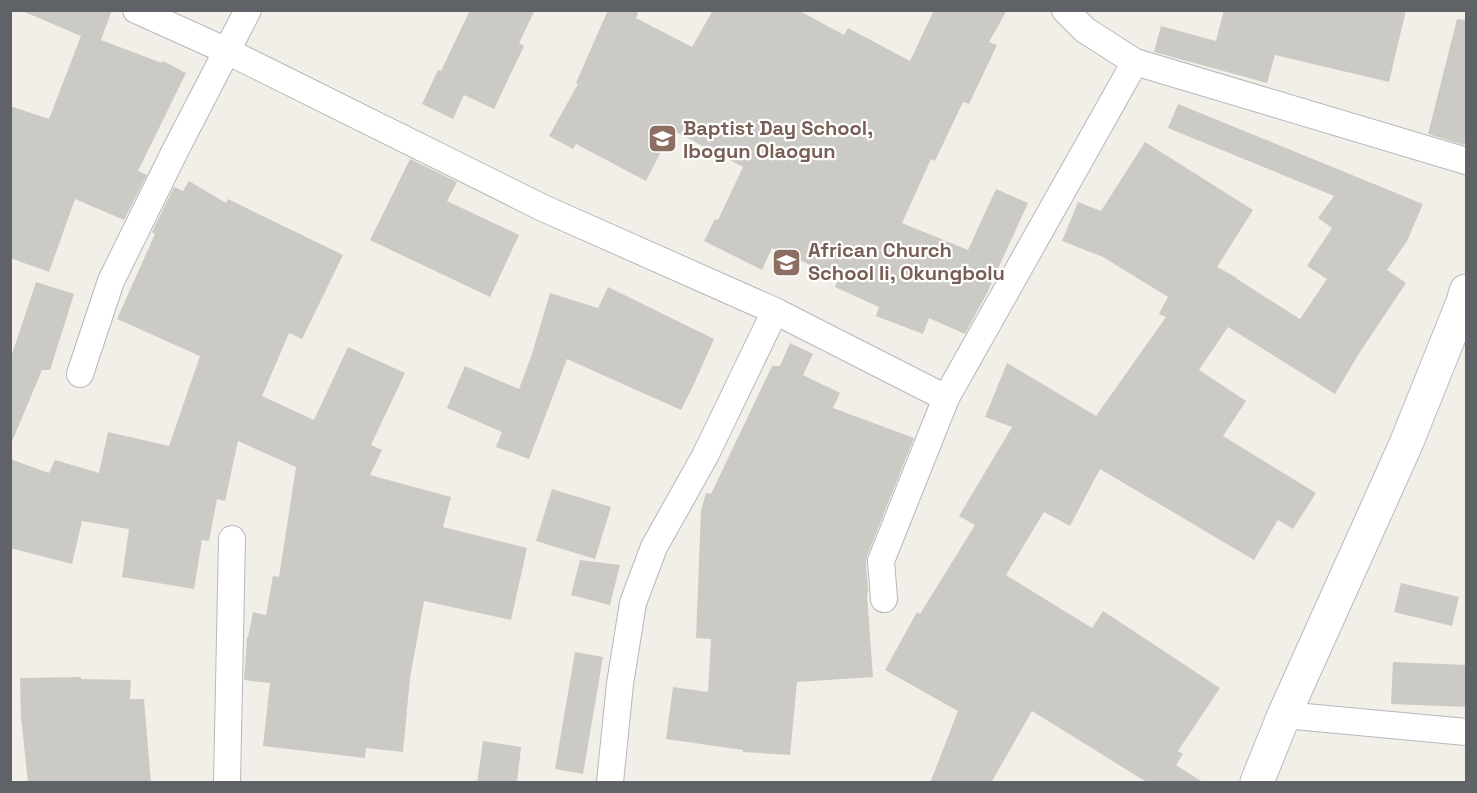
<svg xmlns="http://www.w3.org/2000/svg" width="1477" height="793" viewBox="0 0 1477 793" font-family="'Space Grotesk',sans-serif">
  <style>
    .building { fill: #cccac5 }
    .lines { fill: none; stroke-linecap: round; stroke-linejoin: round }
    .street-casing { stroke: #b5b8bc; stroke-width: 28 }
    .secondary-casing { stroke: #b6babf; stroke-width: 35 }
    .street { stroke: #fff; stroke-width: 26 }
    .secondary { stroke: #fff; stroke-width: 33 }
    .labels { text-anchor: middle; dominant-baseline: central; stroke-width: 4.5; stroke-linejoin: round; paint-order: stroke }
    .education-label { font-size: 20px; font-weight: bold; fill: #785e54; stroke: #fff; text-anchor: start }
  </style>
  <rect width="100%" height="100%" fill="#f1efe8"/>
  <g class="building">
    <path d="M20 10H112L101 40 162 63 163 61 186 73 138 171 147 175 124 220 75 199 49 272 10 258V106L49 119 81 36Z"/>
    <path d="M470 10H535L519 43 524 46 494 109 464 95 453 119 422 104 438 70 441 71Z"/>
    <path d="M608 10H639L636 18 692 47 713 10H798L844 35 848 28 910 61 934 10H1007L989 42 997 45 969 104 963 102 935 161 931 159 902 223 968 250 996 189 1028 203 986 295 965 334 929 318 923 334 876 316 879 307 835 287 839 278 772 248 762 270 704 241 715 219 718 220 743 167 672 130 646 181 576 144 573 149 549 136 578 84 576 83Z"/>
    <path d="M1224 10H1406L1389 82 1275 55 1267 83 1154 52 1161 26 1216 41Z"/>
    <path d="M1457 19 1467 20V135L1464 145 1428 134Z"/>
    <path d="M1178 104 1423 204 1407 241 1387 270 1406 283 1358 355 1335 394 1228 327 1199 370 1246 401 1223 436 1316 493 1293 529 1278 520 1254 560 1100 469 1070 526 1044 512 1006 575 1092 628 1103 611 1220 688 1178 751 1183 754 1176 765 1204 783H1148L1032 711 991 783H930L958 711 885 670 917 612 920 614 975 525 959 516 1012 427 985 417 1007 363 1096 416 1166 317 1159 314 1168 297 1103 257 1062 241 1078 202 1101 211 1145 142 1253 210 1217 267 1237 278V279L1300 319 1327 279 1307 266 1332 228 1318 218 1334 196 1168 128Z"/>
    <path d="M410 159 457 182 447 201 519 235 490 297 370 240Z"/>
    <path d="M189 181 226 203 228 199 343 255 302 339 289 333 262 396 314 420 348 347 405 373 371 445 382 450 370 475 451 497 443 527 527 548 511 620 424 601 410 678 403 752 366 748 365 758 263 746 270 683 244 680 247 637H248L253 612 266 615 273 576 279 577 296 467 238 441 225 501 217 499 209 541 202 540 194 589 122 577 129 529 82 521 72 564 10 548V459L49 473 55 460 99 473 108 432 169 446 200 356 117 319 155 234 152 232 174 187 183 191Z"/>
    <path d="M36 282 74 294 50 370H42L11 444 10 360Z"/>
    <path d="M608 287 714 339 694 384 681 410 567 359 529 459 496 447 502 432 447 408 465 366 519 389 531 357 550 293 598 308Z"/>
    <path d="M790 343 813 354 803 375 840 393 833 408 914 438 867 556 866 562 868 591 867 595 873 677 797 682 790 755 743 752V750L666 739 673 687 708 692 711 639 696 638 701 510 706 493 711 494 772 366H780Z"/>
    <path d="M552 489 611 507 595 559 536 541Z"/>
    <path d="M580 560 620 565 610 605 571 595Z"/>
    <path d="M1401 583 1459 597 1452 626 1394 612Z"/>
    <path d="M575 652 603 657 583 774 555 769Z"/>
    <path d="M1393 662 1467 665V707L1391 704Z"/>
    <path d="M81 677V679L131 680 130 699H144L151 783H28L21 717 20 678Z"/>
    <path d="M483 741 521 747 517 783H477Z"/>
  </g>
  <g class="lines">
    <defs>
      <g id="street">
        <path d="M136 10 227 51 543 208 775 311 946 398"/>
        <path d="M1065 10 1085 30 1135 62 1466 161"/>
        <path d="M80 374 111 281 175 151 248 10"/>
        <path d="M884 599 881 561 946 398 1135 62"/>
        <path d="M1284 715 1466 732"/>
        <path d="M227 782 232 539"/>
        <path d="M610 782 620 684 633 603 654 547 705 456 775 311"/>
      </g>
      <path id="secondary" d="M1257 782 1284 715 1406 444 1463 302 1466 291"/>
    </defs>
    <use href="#street" class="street-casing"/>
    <use href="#secondary" class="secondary-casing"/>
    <use href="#street" class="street"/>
    <use href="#secondary" class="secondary"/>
  </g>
  <defs>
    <symbol id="school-square" viewBox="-11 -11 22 22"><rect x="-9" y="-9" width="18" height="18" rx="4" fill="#8d6e63" stroke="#fff"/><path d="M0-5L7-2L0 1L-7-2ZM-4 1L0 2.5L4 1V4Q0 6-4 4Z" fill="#fff"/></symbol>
  </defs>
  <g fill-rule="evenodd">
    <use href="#school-square" x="646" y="122" width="33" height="33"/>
    <use href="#school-square" x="770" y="246" width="33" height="33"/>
  </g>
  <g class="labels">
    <g class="education-label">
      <text x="683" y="128">Baptist Day School,<tspan x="683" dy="23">Ibogun Olaogun</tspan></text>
      <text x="808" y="250">African Church<tspan x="808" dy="23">School Ii, Okungbolu</tspan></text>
    </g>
  </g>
  <rect width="1477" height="793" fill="none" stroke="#5f6368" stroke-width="24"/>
</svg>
